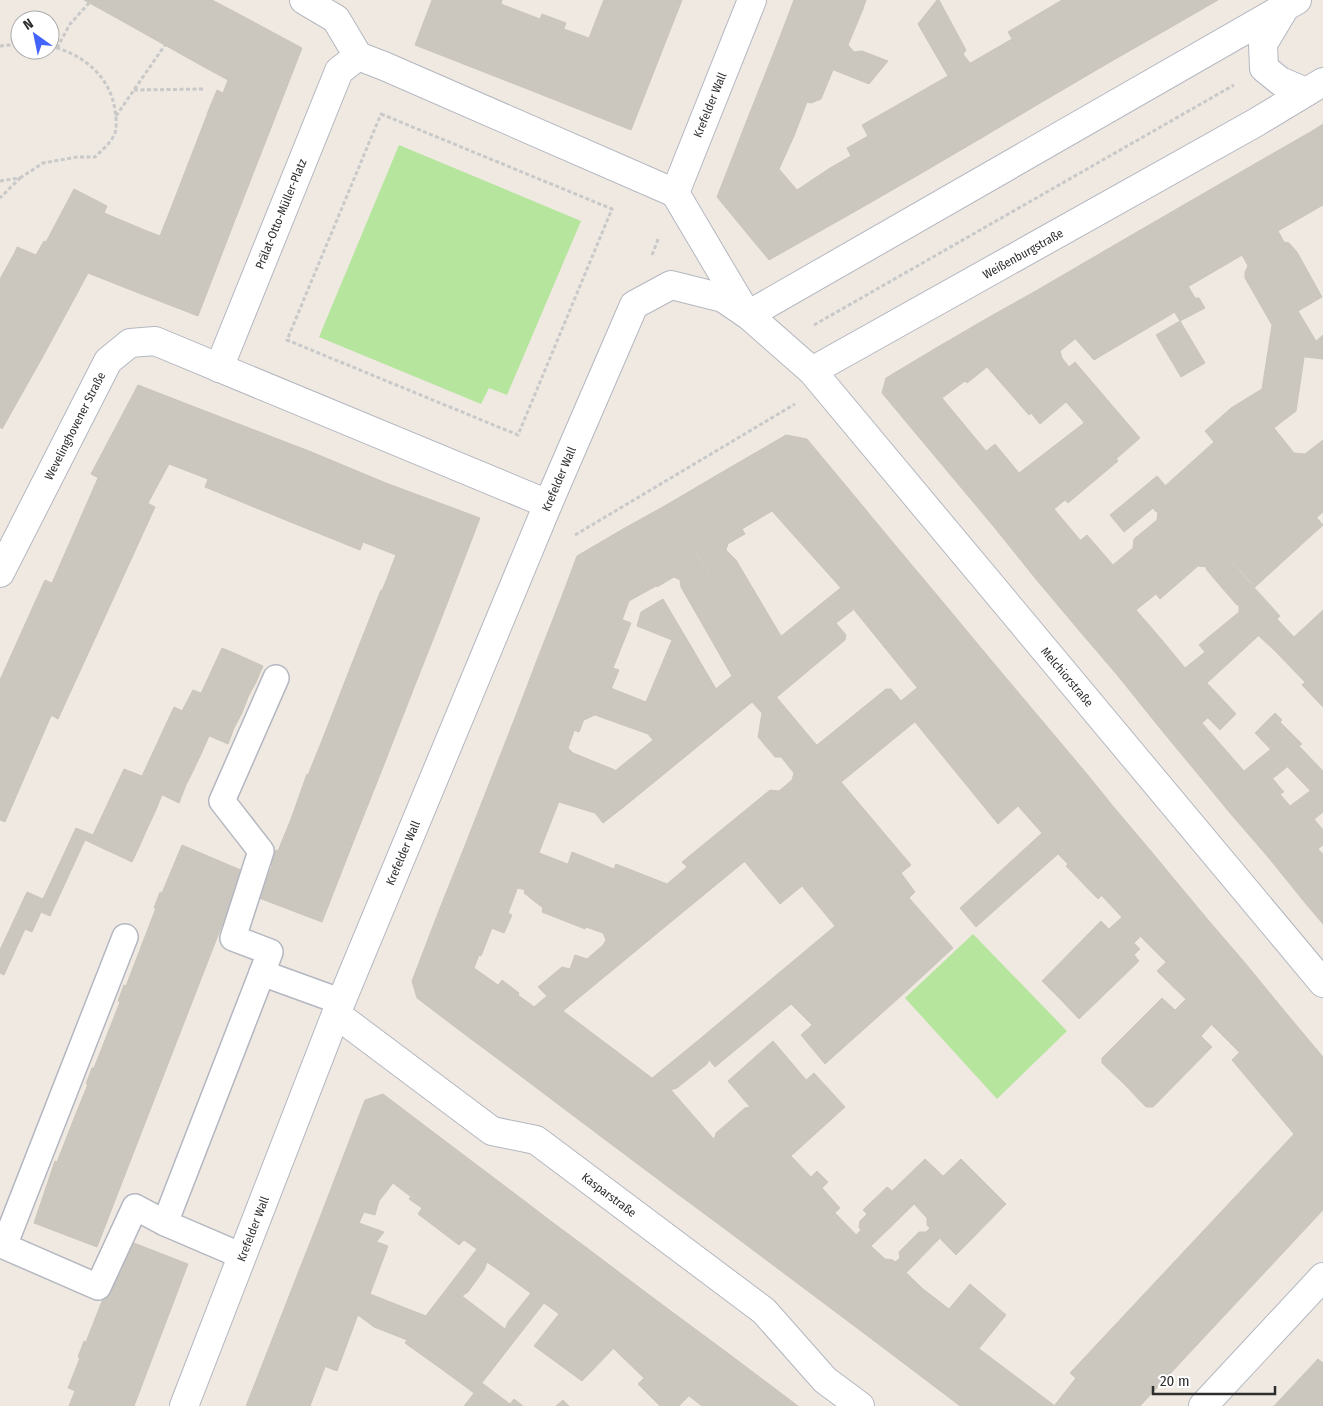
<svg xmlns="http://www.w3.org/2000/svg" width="1323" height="1406" viewBox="0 0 1323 1406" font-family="'Fira Sans Condensed',sans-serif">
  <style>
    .green { fill: #b6e59e }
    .building { fill: #cbc7bf; stroke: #cbc5ba }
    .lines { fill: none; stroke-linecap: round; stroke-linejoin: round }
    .service-casing { stroke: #b4b7c1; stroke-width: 28 }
    .minor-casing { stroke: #b4b7c1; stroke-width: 30 }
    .path { stroke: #c9c9c9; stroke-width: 3; stroke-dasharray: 4 2.5; stroke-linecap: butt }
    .service { stroke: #fff; stroke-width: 25 }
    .minor { stroke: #fff; stroke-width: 28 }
    .labels { text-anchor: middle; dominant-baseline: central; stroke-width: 4.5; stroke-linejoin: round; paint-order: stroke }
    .street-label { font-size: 12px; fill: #2e2e2e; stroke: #fff }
  </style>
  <rect width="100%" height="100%" fill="#efe9e1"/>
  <g class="green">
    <path d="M399 145 581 221 507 395 489 388 481 404 319 337Z"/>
    <path d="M973 934 1067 1031 997 1099 905 998Z"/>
  </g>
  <g class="building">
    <path d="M84 0H134L122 21Z"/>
    <path d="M134 0H212L235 12 204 67 122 21Z"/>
    <path d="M432 0H502L501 4 540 19 542 14 566 23 540 94 415 45Z"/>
    <path d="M604 0H682L671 28 603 2Z"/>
    <path d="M794 0H839L863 9 848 45 854 52 862 51 888 61 869 84 776 47Z"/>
    <path d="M839 0H866L863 9Z"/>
    <path d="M937 0H939L966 50 963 54 970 63 948 76 918 24Z"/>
    <path d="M1062 0H1075L1110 62 1047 99 1008 32Z"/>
    <path d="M1075 0H1158L1173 26 1110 62Z"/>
    <path d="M1158 0H1218L1173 26Z"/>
    <path d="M603 2 671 28 631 130 540 94 564 29 589 38Z"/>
    <path d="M235 12 302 48 267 138 207 114 217 90 223 93 228 80 204 67Z"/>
    <path d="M1012 39 1047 99 983 137 948 76Z"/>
    <path d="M776 47 833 70 821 99 811 103 807 102 794 136 747 120Z"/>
    <path d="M948 76 983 137 920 174 885 112Z"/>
    <path d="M885 112 920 174 854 212 830 168 851 156 847 148 868 136 862 125Z"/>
    <path d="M207 115 267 138 233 225 173 203Z"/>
    <path d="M747 120 794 136 779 169 797 190 830 168 854 212 769 260 717 197Z"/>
    <path d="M1323 124V150L1312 131Z"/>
    <path d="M1312 131 1323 150V205L1278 231 1284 242 1289 243 1297 252 1322 297 1298 311 1225 181Z"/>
    <path d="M1225 181 1261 244 1167 299 1130 236Z"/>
    <path d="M74 189 107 206 104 213 147 231 148 233 137 262 147 266 136 292 88 273 80 288 15 252 17 247 36 255 44 241 46 242Z"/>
    <path d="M173 203 233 225 198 316 136 292 147 266 137 262 148 233 147 231 160 236Z"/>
    <path d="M1130 236 1175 312 1094 360 1034 292Z"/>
    <path d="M1261 244 1298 311 1272 325 1245 278V272L1248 266 1242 255Z"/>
    <path d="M15 252 80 288 42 358 0 336V279Z"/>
    <path d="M1188 286 1195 298H1199L1205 308 1180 321 1167 299Z"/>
    <path d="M1034 292 1075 339 1060 351 1062 358 1069 367 1075 362 1140 438 1116 459 991 316Z"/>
    <path d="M1298 311 1316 341 1305 351 1296 411 1253 444 1231 408 1262 389 1272 325Z"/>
    <path d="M991 316 1057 392 1029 415 987 367 967 383 936 348Z"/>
    <path d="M1180 321 1205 363 1181 377 1156 335Z"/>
    <path d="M1323 335V359L1305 357V351Z"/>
    <path d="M0 336 42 358 2 429 0 427Z"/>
    <path d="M936 348 965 381 942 398 986 451 953 478 882 393 886 378Z"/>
    <path d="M138 385 231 421 208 479 169 464 148 503 91 474Z"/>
    <path d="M1057 392 1066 402 1040 424 1031 413Z"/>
    <path d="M1231 408 1253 444 1323 525 1255 587 1165 486 1214 442 1205 431Z"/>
    <path d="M231 421 309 451 283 519 205 487Z"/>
    <path d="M1084 423 1100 441 994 527 953 478 995 444 1019 473Z"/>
    <path d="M1274 428 1294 453 1305 454 1323 440V477L1299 497 1253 444Z"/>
    <path d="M786 435 807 439 852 493 797 539 772 511 742 529 712 478Z"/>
    <path d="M1100 441 1118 461 1068 503 1065 500 1054 509 1039 491Z"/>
    <path d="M309 451 386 483 360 550 283 519Z"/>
    <path d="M1157 476 1200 525 1077 628 1035 578 1087 535 1113 565 1133 548 1134 539 1157 520 1158 511 1156 512 1153 508 1139 491Z"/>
    <path d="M1323 477V512L1316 518 1299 497Z"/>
    <path d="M98 478 155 507 108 610 52 583Z"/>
    <path d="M712 478 745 534 701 559 668 504Z"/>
    <path d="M386 483 480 518 443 614 382 591 396 555 363 542Z"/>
    <path d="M1039 491 1080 540 1035 578 994 527Z"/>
    <path d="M1139 491 1153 508 1124 532 1110 515Z"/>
    <path d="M852 493 895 545 841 588 797 539Z"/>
    <path d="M668 504 701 561 657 587 623 529Z"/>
    <path d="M1200 525 1242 574 1223 589 1206 569 1207 567 1198 566 1160 599 1156 594 1136 610 1162 640 1118 676 1077 628Z"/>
    <path d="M623 529 656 586 629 601 622 620 562 596 577 556Z"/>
    <path d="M728 544 726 550 736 560 781 636 757 656 701 559Z"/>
    <path d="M895 545 942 601 885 648 838 590Z"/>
    <path d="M701 561 757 656 732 676 681 587 680 580 674 577Z"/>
    <path d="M1242 574 1280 616 1159 727 1118 676 1162 640 1185 668 1205 652 1199 645 1239 612V605H1237L1223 589Z"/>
    <path d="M45 580 108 610 58 719 0 687V680Z"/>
    <path d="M381 590 443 614 413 690 351 666Z"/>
    <path d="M838 590 853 610 836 623 846 635 845 640 777 697 748 663Z"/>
    <path d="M562 596 631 623 613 668 619 670 611 689 537 660Z"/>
    <path d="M663 599 692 648 637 626 641 612Z"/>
    <path d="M942 601 991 660 933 707 885 648Z"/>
    <path d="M1323 610V667L1294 637Z"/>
    <path d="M1277 619 1292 635 1274 650 1259 636Z"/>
    <path d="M1292 635 1323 667V707L1302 685 1305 682 1274 650Z"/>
    <path d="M672 640 692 648 716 689 683 716 646 702Z"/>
    <path d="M222 648 234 653 198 731 181 722 150 789 132 782 102 848 85 840 50 916 41 912 32 932 25 929 4 975 0 973V950L27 892 43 899 76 828 93 835 124 769 142 776 174 707 191 715Z"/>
    <path d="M234 653 263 666 256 682 227 668Z"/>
    <path d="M537 660 598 683 579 732 518 710Z"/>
    <path d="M991 660 1087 774 1034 824 1018 806 998 824 915 722Z"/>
    <path d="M748 663 845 779 666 926 531 873 539 853 568 864 572 852 614 869 616 864 667 884 687 867 682 862 770 790 779 791 792 780 794 773 781 757H775L758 737 762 713 752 702 746 701 728 679Z"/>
    <path d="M351 666 413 690 383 767 321 743Z"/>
    <path d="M227 668 256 682 248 697 220 684Z"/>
    <path d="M728 679 746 701 752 702 625 806 604 780Z"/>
    <path d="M598 683 646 702 683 716 653 740 648 734 595 715 584 720Z"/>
    <path d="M1207 683 1225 702 1202 723 1244 771 1271 749 1287 767 1230 813 1159 727Z"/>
    <path d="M220 684 248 697 242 713 213 699Z"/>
    <path d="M0 687 51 716 5 822 0 820Z"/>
    <path d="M918 687 933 707 845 779 817 745 886 689H891L901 701Z"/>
    <path d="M193 690 201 693 191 715 182 711Z"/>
    <path d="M213 699 242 713 234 728 206 715Z"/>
    <path d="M1225 702 1236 714 1220 730 1208 718Z"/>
    <path d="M518 710 574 731 568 748 573 753 615 770 591 790 500 756Z"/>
    <path d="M1275 713 1282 720 1280 722 1302 744 1299 746 1323 771V804L1255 733Z"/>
    <path d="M206 715 234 728 228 744 198 731Z"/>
    <path d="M181 722 209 736 202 752 173 739Z"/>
    <path d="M173 739 202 752 194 769 166 756Z"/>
    <path d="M321 743 383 767 352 845 291 819 307 774 308 775Z"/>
    <path d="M166 756 194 769 186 785 158 773Z"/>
    <path d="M500 756 567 781 531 873 464 848Z"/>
    <path d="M158 773 186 785 179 803 150 789Z"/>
    <path d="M1087 774 1112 805 1059 852 1034 824Z"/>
    <path d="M1273 779 1284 792 1280 794 1290 806 1310 791 1323 804V812L1268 857 1230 813Z"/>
    <path d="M604 780 625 806 603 823 595 813 559 802 567 781 591 790Z"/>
    <path d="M132 782 162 795 155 812 125 798Z"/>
    <path d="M841 782 911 865 901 873 915 892 909 898 953 948 925 974 863 901 798 818Z"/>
    <path d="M125 798 155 812 147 829 117 814Z"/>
    <path d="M1112 805 1150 850 1098 899 1066 866 1068 864 1058 854Z"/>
    <path d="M117 814 147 829 140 845 109 831Z"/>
    <path d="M798 818 863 901 835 926 802 886 780 904 745 862Z"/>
    <path d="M291 819 352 845 322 922 259 898 272 866 270 865 276 850 278 851Z"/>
    <path d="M1314 819 1323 830V845L1318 849 1323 854V891L1306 904 1268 857Z"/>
    <path d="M109 831 140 845 132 862 102 848Z"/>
    <path d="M1042 833 1059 852 1058 854 976 927 960 908Z"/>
    <path d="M182 845 243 871 138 1141 75 1116 88 1084H86L92 1068H94L120 1002 118 1001 124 985 126 986 156 908H154L160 892 162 893Z"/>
    <path d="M464 848 524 871 508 913 512 915 504 933 440 908Z"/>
    <path d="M1150 850 1179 885 1134 930 1102 896Z"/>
    <path d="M524 871 597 899 585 929 542 912 543 908 524 893 525 890 518 888Z"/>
    <path d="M1179 885 1209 921 1166 962 1134 930Z"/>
    <path d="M1323 891V924L1306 904Z"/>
    <path d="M597 899 666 926 603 978 587 959 603 945 606 940 603 933 586 927Z"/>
    <path d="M863 901 925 974 901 996 835 926Z"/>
    <path d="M440 908 492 928 481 956 479 955 474 968 498 985 463 1033 417 998 412 981Z"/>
    <path d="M1122 917 1134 930 1062 1001 1042 981 1101 921 1109 929Z"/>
    <path d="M1209 921 1246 964 1198 1011 1157 971Z"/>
    <path d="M835 926 901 996 825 1064 801 1035 812 1025 791 1004 715 1067 695 1043Z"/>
    <path d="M1134 930 1141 936 1134 943 1140 949 1134 955 1139 961 1079 1019 1062 1001Z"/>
    <path d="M575 955 587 959 603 978 552 1020 534 1007 547 996 538 987 562 967 570 969Z"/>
    <path d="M1246 964 1282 1008 1239 1052 1198 1011Z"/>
    <path d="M502 980 519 993 518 995 552 1020 502 1062 463 1033Z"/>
    <path d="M1162 998 1175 1010 1186 999 1198 1011 1125 1085 1102 1063V1058Z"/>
    <path d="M1282 1008 1323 1057V1210L1140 1406H1106L1070 1373 1294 1134 1232 1060Z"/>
    <path d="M563 1011 652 1078 591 1129 502 1062Z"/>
    <path d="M1198 1011 1211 1025 1201 1036 1212 1047 1153 1107H1146L1125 1085Z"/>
    <path d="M773 1041 807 1081 762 1121 728 1081Z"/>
    <path d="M695 1043 709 1059 707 1064 677 1088 671 1090 657 1074Z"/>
    <path d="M814 1073 845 1107 781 1165 750 1131Z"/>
    <path d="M657 1074 691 1113 635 1162 591 1129Z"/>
    <path d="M383 1094 449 1144 410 1196 393 1183 379 1201 375 1215 364 1212 359 1223 384 1232 377 1241 319 1220 365 1100Z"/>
    <path d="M750 1107 762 1121 726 1153 714 1140 716 1133 745 1108Z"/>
    <path d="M691 1113 726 1153 679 1195 635 1162Z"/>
    <path d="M75 1116 138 1141 97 1247 34 1223 55 1161 57 1162Z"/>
    <path d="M750 1131 781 1165 717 1223 679 1195Z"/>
    <path d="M449 1144 518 1196 477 1249 464 1240 459 1245 418 1214 422 1208 409 1199Z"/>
    <path d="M791 1156 811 1177 817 1171 828 1182 822 1188 840 1208 777 1268 717 1223Z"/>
    <path d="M925 1159 943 1176 869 1248 856 1235 861 1230 859 1227 860 1221 867 1214 863 1210 887 1187 892 1191Z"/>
    <path d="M961 1159 1006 1204 956 1255 927 1225V1218L914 1204Z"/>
    <path d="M518 1196 552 1222 510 1278 474 1253Z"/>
    <path d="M835 1213 869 1248 817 1298 777 1268Z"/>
    <path d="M319 1220 388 1246 370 1294 300 1268Z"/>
    <path d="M552 1222 587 1248 544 1303 510 1278Z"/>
    <path d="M930 1228 940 1238 906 1273 895 1262 900 1258 899 1252 919 1232H926Z"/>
    <path d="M126 1240 188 1264 134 1406H113L68 1388 80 1358 78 1357 84 1341 86 1342Z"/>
    <path d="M871 1246 885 1259 893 1260 923 1289 873 1340 817 1298Z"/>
    <path d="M587 1248 660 1303 610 1352 595 1341 591 1347 565 1327 569 1321 544 1303Z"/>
    <path d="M474 1253 487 1262 484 1270 468 1292 462 1296 483 1312 440 1368 405 1343Z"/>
    <path d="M300 1268 366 1293 337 1371 270 1345Z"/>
    <path d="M970 1284 1006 1315 943 1393 873 1340 923 1289 949 1309Z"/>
    <path d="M366 1293 370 1294 426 1316 407 1340 374 1327 358 1315Z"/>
    <path d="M531 1293 544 1303 474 1393 440 1368 483 1312 505 1329 508 1322Z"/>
    <path d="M660 1303 729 1354 679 1406H660L638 1384 644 1378 614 1349Z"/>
    <path d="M559 1314 569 1321 565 1327 591 1347 595 1341 610 1352 582 1381 534 1346Z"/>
    <path d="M270 1345 325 1367 310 1406H246Z"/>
    <path d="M978 1348 1055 1406H960L943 1393Z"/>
    <path d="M729 1354 798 1406H702L689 1396Z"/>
    <path d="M1318 1359 1323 1363V1406H1274Z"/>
    <path d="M1076 1378 1106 1406H1054Z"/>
    <path d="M482 1383 510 1404 514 1399 523 1406H464Z"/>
    <path d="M75 1391 113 1406H69Z"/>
    <path d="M563 1400 569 1406H556Z"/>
  </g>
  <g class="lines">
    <defs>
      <g id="service">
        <path d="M125 937 4 1246 98 1287 135 1207 165 1223"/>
        <path d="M262 973 270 952 233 938 261 851 222 801 276 678"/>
        <path d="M242 1256 165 1223 262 973 342 1002"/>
      </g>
      <g id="minor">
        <path d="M304 0 336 19 358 56"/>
        <path d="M1284 9 1263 44 1264 68 1280 81 1306 92"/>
        <path d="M675 193 746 313 812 371 1323 983"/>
        <path d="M675 193 752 0"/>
        <path d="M219 368 339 71 358 56 384 66 675 193"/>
        <path d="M812 371 1255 123 1323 82"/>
        <path d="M0 573 108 361 130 343 155 341 548 504"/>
        <path d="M336 1014 492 1131 536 1140 764 1311 825 1380 860 1406"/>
        <path d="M184 1406 336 1014 548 504 634 305 671 285 723 298 748 315 1297 0"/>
        <path d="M1203 1406 1323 1277"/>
      </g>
    </defs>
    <use href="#service" class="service-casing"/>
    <use href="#minor" class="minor-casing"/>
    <g class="path">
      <path d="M0 46 20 44"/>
      <path d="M57 48 70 24 89 3"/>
      <path d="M134 90 204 89"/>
      <path d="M381 114 612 209 518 435 287 340Z"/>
      <path d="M116 116 165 45"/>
      <path d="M20 178 43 163 77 157H95C102 150 111 143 115 133 117 126 116 117 115 110 110 76 83 54 50 46"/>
      <path d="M0 181 20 178 0 198"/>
      <path d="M652 255 659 237"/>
      <path d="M814 325 1234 85"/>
      <path d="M575 535 795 404"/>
    </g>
    <use href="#service" class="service"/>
    <use href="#minor" class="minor"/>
  </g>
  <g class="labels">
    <g class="street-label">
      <text transform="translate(710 105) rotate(-68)">Krefelder Wall</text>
      <text transform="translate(281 214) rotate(-68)">Prälat-Otto-Müller-Platz</text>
      <text transform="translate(1023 254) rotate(-29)">Weißenburgstraße</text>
      <text transform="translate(75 426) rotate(-63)">Wevelinghovener Straße</text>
      <text transform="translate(559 479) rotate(-67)">Krefelder Wall</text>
      <text transform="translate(1067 677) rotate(50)">Melchiorstraße</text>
      <text transform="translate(403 853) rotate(-67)">Krefelder Wall</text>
      <text transform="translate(609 1195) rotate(37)">Kasparstraße</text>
      <text transform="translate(253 1229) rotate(-69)">Krefelder Wall</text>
    </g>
  </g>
  <g transform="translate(35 35) rotate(327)"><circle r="24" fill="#ffffff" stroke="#ababab"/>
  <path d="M0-4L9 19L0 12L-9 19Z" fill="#4264fb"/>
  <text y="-8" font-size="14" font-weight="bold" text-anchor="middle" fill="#2e2e2e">N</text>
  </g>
  <path d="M1153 1386v8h122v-8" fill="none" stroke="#2e2e2e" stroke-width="2.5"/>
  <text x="1160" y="1386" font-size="15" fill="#2e2e2e" stroke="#ffffff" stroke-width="4" paint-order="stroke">20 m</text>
</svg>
